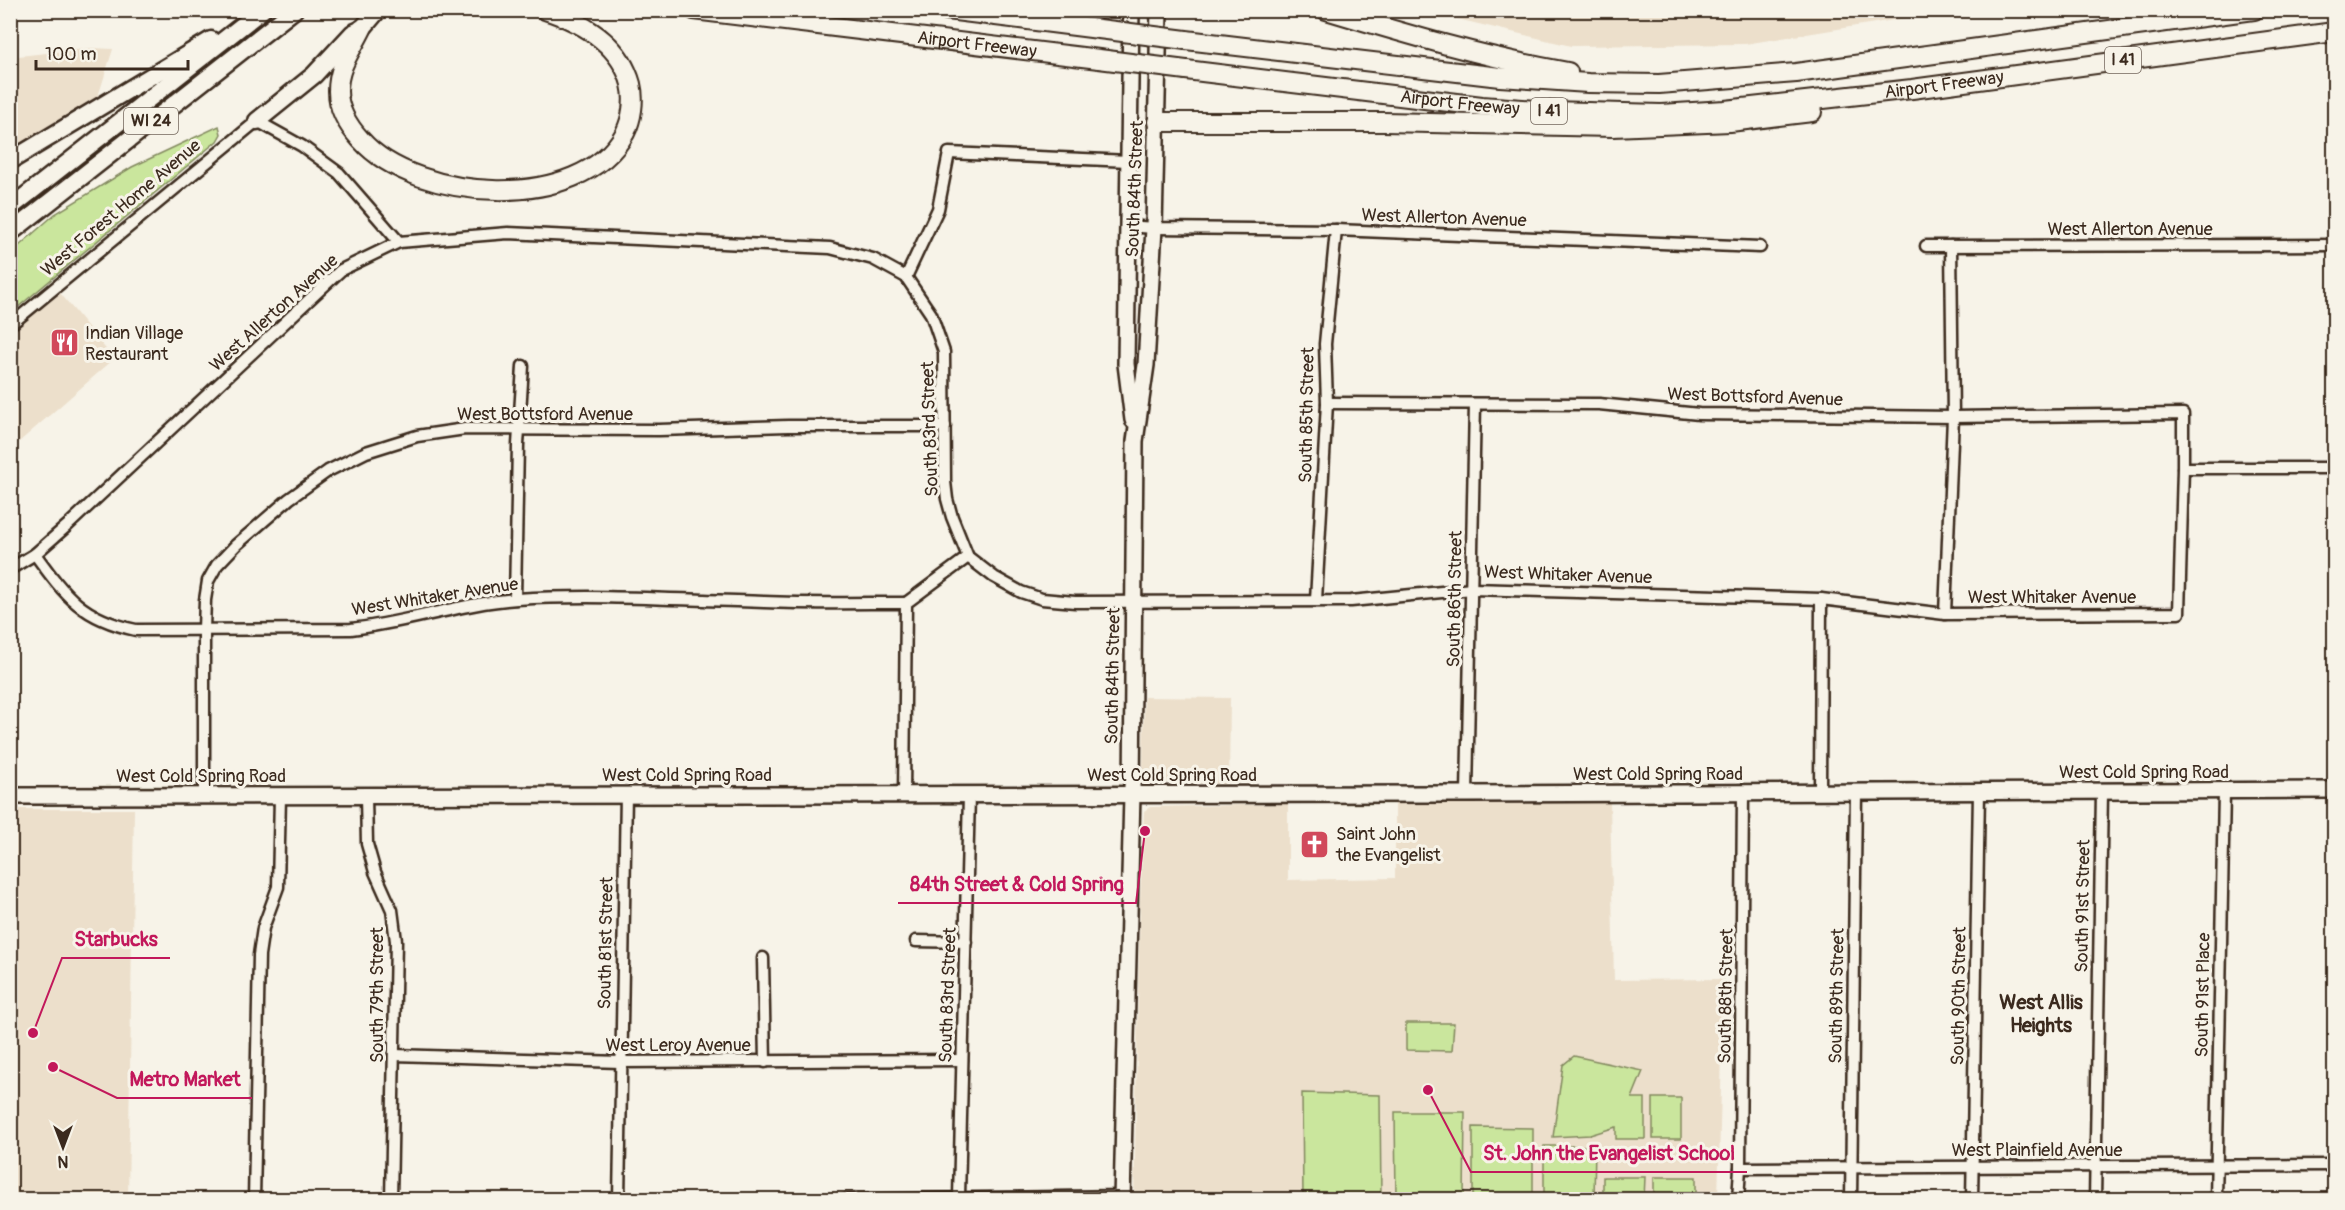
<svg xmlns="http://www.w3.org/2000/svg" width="2345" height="1210" viewBox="0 0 2345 1210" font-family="Pangolin,sans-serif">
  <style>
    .built { fill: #ecdfcb }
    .green { fill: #cae69d; stroke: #82885e; stroke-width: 1.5 }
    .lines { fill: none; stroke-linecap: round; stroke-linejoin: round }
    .street-casing { stroke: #3b2a1e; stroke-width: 15 }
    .secondary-casing { stroke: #3b2a1e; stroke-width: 20 }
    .primary-casing { stroke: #3b2a1e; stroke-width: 21 }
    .highway-casing { stroke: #3b2a1e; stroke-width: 22 }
    .street { stroke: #f7f3e8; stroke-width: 10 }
    .secondary { stroke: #f7f3e8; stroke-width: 15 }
    .primary { stroke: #f7f3e8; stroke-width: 16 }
    .highway { stroke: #f7f3e8; stroke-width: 18 }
    .highway-bridge-casing { stroke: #3b2a1e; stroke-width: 22; stroke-linecap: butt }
    .highway-bridge { stroke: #f7f3e8; stroke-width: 18 }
    .labels { text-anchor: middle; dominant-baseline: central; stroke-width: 6; stroke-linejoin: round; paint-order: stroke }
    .shield { fill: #f7f3e8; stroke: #73665b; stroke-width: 1.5 }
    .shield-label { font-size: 16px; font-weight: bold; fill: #3b2a1e }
    .street-label { font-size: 18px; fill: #3b2a1e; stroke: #f7f3e8 }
    .poi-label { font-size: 18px; fill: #3b2a1e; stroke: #f7f3e8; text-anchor: start }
    .neighbourhood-label { font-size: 20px; font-weight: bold; fill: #3b2a1e; stroke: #f7f3e8 }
    .leader { fill: none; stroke: #c2185b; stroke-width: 2 }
    .callout-dot { fill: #c2185b; stroke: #f7f3e8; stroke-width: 2 }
    .callout-label { font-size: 20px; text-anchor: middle; font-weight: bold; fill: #c2185b; stroke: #f7f3e8; stroke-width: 6; stroke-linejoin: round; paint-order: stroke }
  </style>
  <rect width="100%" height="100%" fill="#f7f3e8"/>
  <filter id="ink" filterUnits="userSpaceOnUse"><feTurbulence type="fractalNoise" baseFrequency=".0167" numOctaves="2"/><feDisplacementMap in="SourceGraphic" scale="12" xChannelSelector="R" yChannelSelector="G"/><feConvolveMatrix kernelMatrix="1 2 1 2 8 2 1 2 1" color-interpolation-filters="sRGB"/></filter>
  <g filter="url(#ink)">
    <g class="built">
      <path d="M1424 11H1949L1745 44 1571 46Z"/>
      <path d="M92 48 113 49 96 103 11 154 10 57Z"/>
      <path d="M56 288 114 359 11 449V325Z"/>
      <path d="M1144 697 1230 698 1229 784 1147 782 1143 771Z"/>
      <path d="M1610 802 1614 980 1724 979 1718 1199 1134 1200 1140 903 1144 811 1150 807 1288 804V880L1395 878V804Z"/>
      <path d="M11 809H134L128 1199H11Z"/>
    </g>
    <g class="green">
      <path d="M219 126 221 134 217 141 11 313V253L55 214 132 167Z"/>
      <path d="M1406 1023H1454L1452 1051 1406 1050Z"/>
      <path d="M1574 1056 1643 1071 1632 1098H1645V1139H1616V1127L1590 1135 1553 1137 1563 1065Z"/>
      <path d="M1302 1093 1380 1095 1381 1199H1303Z"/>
      <rect x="1653" y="1098" width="28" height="41"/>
      <path d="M1395 1112H1465L1464 1199H1396Z"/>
      <path d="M1473 1127 1533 1128V1199H1473Z"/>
      <path d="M1544 1146H1595L1594 1199H1544Z"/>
      <path d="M1603 1177H1645L1644 1199H1603Z"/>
      <rect x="1654" y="1177" width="42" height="22"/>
    </g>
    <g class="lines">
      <defs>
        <g id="street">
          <path d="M1127 226 1154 228 1336 230 1760 247"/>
          <path d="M1926 246 2334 245"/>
          <path d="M906 277 938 209 949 153 1129 161"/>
          <path d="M10 325 257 121 302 146 339 173 399 242"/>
          <path d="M2183 468H2334"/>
          <path d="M35 554C66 597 83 619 136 630L351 629C407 623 461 603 517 599 600 594 682 600 764 602 811 604 859 603 906 603"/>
          <path d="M10 569 35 554 68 525 341 270 399 242 508 233 830 248 873 259 906 277 931 314 944 352 945 482 947 499 952 517 968 557 994 577 1021 592 1042 599 1075 602 1351 601 1472 589 1821 599 1945 614 2179 613 2183 468V414L1953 417 1699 414 1599 404 1327 403"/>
          <path d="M515 599 518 445 523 366"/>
          <path d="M1316 600 1327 403 1325 344 1336 230"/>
          <path d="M1945 614 1953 417 1951 246"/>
          <path d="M1820 793 1821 599"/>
          <path d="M1467 794 1475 404"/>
          <path d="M204 795V629L205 600 208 581 217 565 236 545 289 499 328 471 366 452 417 436 465 429 659 430 788 426H945"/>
          <path d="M904 795 906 603 968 557"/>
          <path d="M366 796 367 844 375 872 392 910 396 941 391 1200"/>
          <path d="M916 941 966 942"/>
          <path d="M763 958 765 1062"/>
          <path d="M394 1055 620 1062 962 1060"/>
          <path d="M1740 1168 2334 1165"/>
          <path d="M959 1197 969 795"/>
          <path d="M254 1200 259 955 263 928 278 887 280 796"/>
          <path d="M619 1200 626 794"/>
          <path d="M845 1200 1122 1196"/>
          <path d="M1738 1200 1740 1168 1743 793"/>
          <path d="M1851 1200 1856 793"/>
          <path d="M1972 1200 1979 792"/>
          <path d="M2095 1200 2102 793"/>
          <path d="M2216 1200 2224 792"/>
        </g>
        <g id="secondary">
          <path d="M1131 10 1126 364 1133 420"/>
          <path d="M10 796 1467 794 2334 790"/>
          <path d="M1122 1200 1132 794 1135 441 1146 365 1154 228 1159 10"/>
        </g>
        <g id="primary">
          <path d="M257 121 314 75 353 33 362 29 378 10"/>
          <path d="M10 161 211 40"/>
          <path d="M10 208 262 10"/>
          <path d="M10 233 294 10"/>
        </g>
        <g id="highway">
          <path id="s1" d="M694 10 1099 59"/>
          <path d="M947 10 1099 29"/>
          <path d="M1326 10C1406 34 1486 58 1568 72"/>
          <path d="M362 29C352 50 338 66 338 91 338 109 349 127 361 140 416 202 581 214 625 133 632 119 635 100 631 84 620 44 582 22 545 10"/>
          <path d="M1186 40 1500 77 1588 83 1659 84 1796 73 2254 10"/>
          <path id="s2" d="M1186 70 1482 106 1551 111 1661 114 1725 110 1912 89 2334 32"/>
          <path d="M1157 122H1384L1613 127 1730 122 1812 112"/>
        </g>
      </defs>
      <use href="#street" class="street-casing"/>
      <use href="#secondary" class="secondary-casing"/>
      <use href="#primary" class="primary-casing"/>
      <use href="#highway" class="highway-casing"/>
      <use href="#street" class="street"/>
      <use href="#secondary" class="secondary"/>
      <use href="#primary" class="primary"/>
      <use href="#highway" class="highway"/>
      <defs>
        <g id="highway-bridge">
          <path d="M1099 29 1186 40"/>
          <path d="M1099 59 1186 70"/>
        </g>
      </defs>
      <use href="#highway-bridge" class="highway-bridge-casing"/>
      <use href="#highway-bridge" class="highway-bridge"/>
    </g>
  </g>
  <defs>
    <symbol id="restaurant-square" viewBox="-11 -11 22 22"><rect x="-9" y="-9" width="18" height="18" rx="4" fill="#d1495b" stroke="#f7f3e8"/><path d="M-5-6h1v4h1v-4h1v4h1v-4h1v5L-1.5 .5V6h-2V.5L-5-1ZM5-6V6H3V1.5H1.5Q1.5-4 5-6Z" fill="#fff"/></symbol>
    <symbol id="church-square" viewBox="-11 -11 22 22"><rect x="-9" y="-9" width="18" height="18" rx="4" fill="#d1495b" stroke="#f7f3e8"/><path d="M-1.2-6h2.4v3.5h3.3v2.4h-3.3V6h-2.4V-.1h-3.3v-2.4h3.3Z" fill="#fff"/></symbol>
  </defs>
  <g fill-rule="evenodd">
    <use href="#restaurant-square" x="48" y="326" width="33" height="33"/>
    <use href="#church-square" x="1298" y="828" width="33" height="33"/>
  </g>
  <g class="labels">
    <g class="shield">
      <rect x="2105" y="47" width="36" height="26" rx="4.5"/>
      <rect x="1531" y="98" width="36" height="26" rx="4.5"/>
      <rect x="124" y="108" width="54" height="26" rx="4.5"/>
    </g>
    <g class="shield-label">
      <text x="2123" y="60">I 41</text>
      <text x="1549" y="111">I 41</text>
      <text x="151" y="121">WI 24</text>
    </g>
    <g class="street-label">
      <text stroke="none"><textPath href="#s1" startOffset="285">Airport Freeway</textPath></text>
      <text stroke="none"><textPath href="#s2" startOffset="762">Airport Freeway</textPath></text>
      <text stroke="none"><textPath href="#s2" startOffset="276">Airport Freeway</textPath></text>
      <text transform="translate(1135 189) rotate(-88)">South 84th Street</text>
      <text transform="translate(121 208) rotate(-40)">West Forest Home Avenue</text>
      <text transform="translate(1444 218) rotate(2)">West Allerton Avenue</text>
      <text x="2130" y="229">West Allerton Avenue</text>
      <text transform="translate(274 313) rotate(-42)">West Allerton Avenue</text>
      <text transform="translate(1755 397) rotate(2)">West Bottsford Avenue</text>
      <text x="545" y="414">West Bottsford Avenue</text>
      <text transform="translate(1307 415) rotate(-89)">South 85th Street</text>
      <text transform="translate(930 429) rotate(-92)">South 83rd Street</text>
      <text transform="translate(1568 575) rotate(2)">West Whitaker Avenue</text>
      <text transform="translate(435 597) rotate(-9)">West Whitaker Avenue</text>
      <text x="2052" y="597">West Whitaker Avenue</text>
      <text transform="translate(1455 599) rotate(-89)">South 86th Street</text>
      <text transform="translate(1113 676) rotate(-89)">South 84th Street</text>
      <text x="2144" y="772">West Cold Spring Road</text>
      <text x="1658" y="774">West Cold Spring Road</text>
      <text x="687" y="775">West Cold Spring Road</text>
      <text x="1172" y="775">West Cold Spring Road</text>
      <text x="201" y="776">West Cold Spring Road</text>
      <text transform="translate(2083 906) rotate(-89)">South 91st Street</text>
      <text transform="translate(606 943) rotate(-89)">South 81st Street</text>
      <text transform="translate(377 995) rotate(-90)">South 79th Street</text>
      <text transform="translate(948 995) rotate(-88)">South 83rd Street</text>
      <text transform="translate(2203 995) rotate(-89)">South 91st Place</text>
      <text transform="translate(1726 996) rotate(-89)">South 88th Street</text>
      <text transform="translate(1837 996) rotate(-89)">South 89th Street</text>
      <text transform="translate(1959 996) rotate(-89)">South 90th Street</text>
      <text x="678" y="1045">West Leroy Avenue</text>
      <text x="2037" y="1150">West Plainfield Avenue</text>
    </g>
    <g class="poi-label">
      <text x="85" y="333">Indian Village<tspan x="85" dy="21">Restaurant</tspan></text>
      <text x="1336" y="834">Saint John<tspan x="1336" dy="21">the Evangelist</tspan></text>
    </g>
    <g class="neighbourhood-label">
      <text x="2041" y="1002">West Allis<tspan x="2041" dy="23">Heights</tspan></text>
    </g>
  </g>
  <path class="leader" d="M1145 831L1136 903H898M33 1033L62 958H170M53 1067L117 1098H252M1428 1090L1471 1172H1747"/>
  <g class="callout-dot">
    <circle cx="1145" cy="831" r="6"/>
    <circle cx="33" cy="1033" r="6"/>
    <circle cx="53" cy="1067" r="6"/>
    <circle cx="1428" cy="1090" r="6"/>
  </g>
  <g class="callout-label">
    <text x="1017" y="891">84th Street &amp; Cold Spring</text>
    <text x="116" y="946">Starbucks</text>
    <text x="185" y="1086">Metro Market</text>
    <text x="1609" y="1160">St. John the Evangelist School</text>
  </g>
  <rect width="2345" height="1210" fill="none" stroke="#f7f3e8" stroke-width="36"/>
  <rect x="18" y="18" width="2309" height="1174" fill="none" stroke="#3b2a1e" stroke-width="2" filter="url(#ink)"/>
  <g transform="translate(63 1147) rotate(180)" stroke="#f7f3e8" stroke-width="4.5" paint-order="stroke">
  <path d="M0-4.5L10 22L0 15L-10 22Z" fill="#3b2a1e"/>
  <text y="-9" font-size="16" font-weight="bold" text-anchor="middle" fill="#3b2a1e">N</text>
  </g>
  <path d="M36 60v9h152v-9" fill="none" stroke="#3b2a1e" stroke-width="3"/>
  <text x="45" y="60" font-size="18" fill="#3b2a1e" stroke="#f7f3e8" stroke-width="4.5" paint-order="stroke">100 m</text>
</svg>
